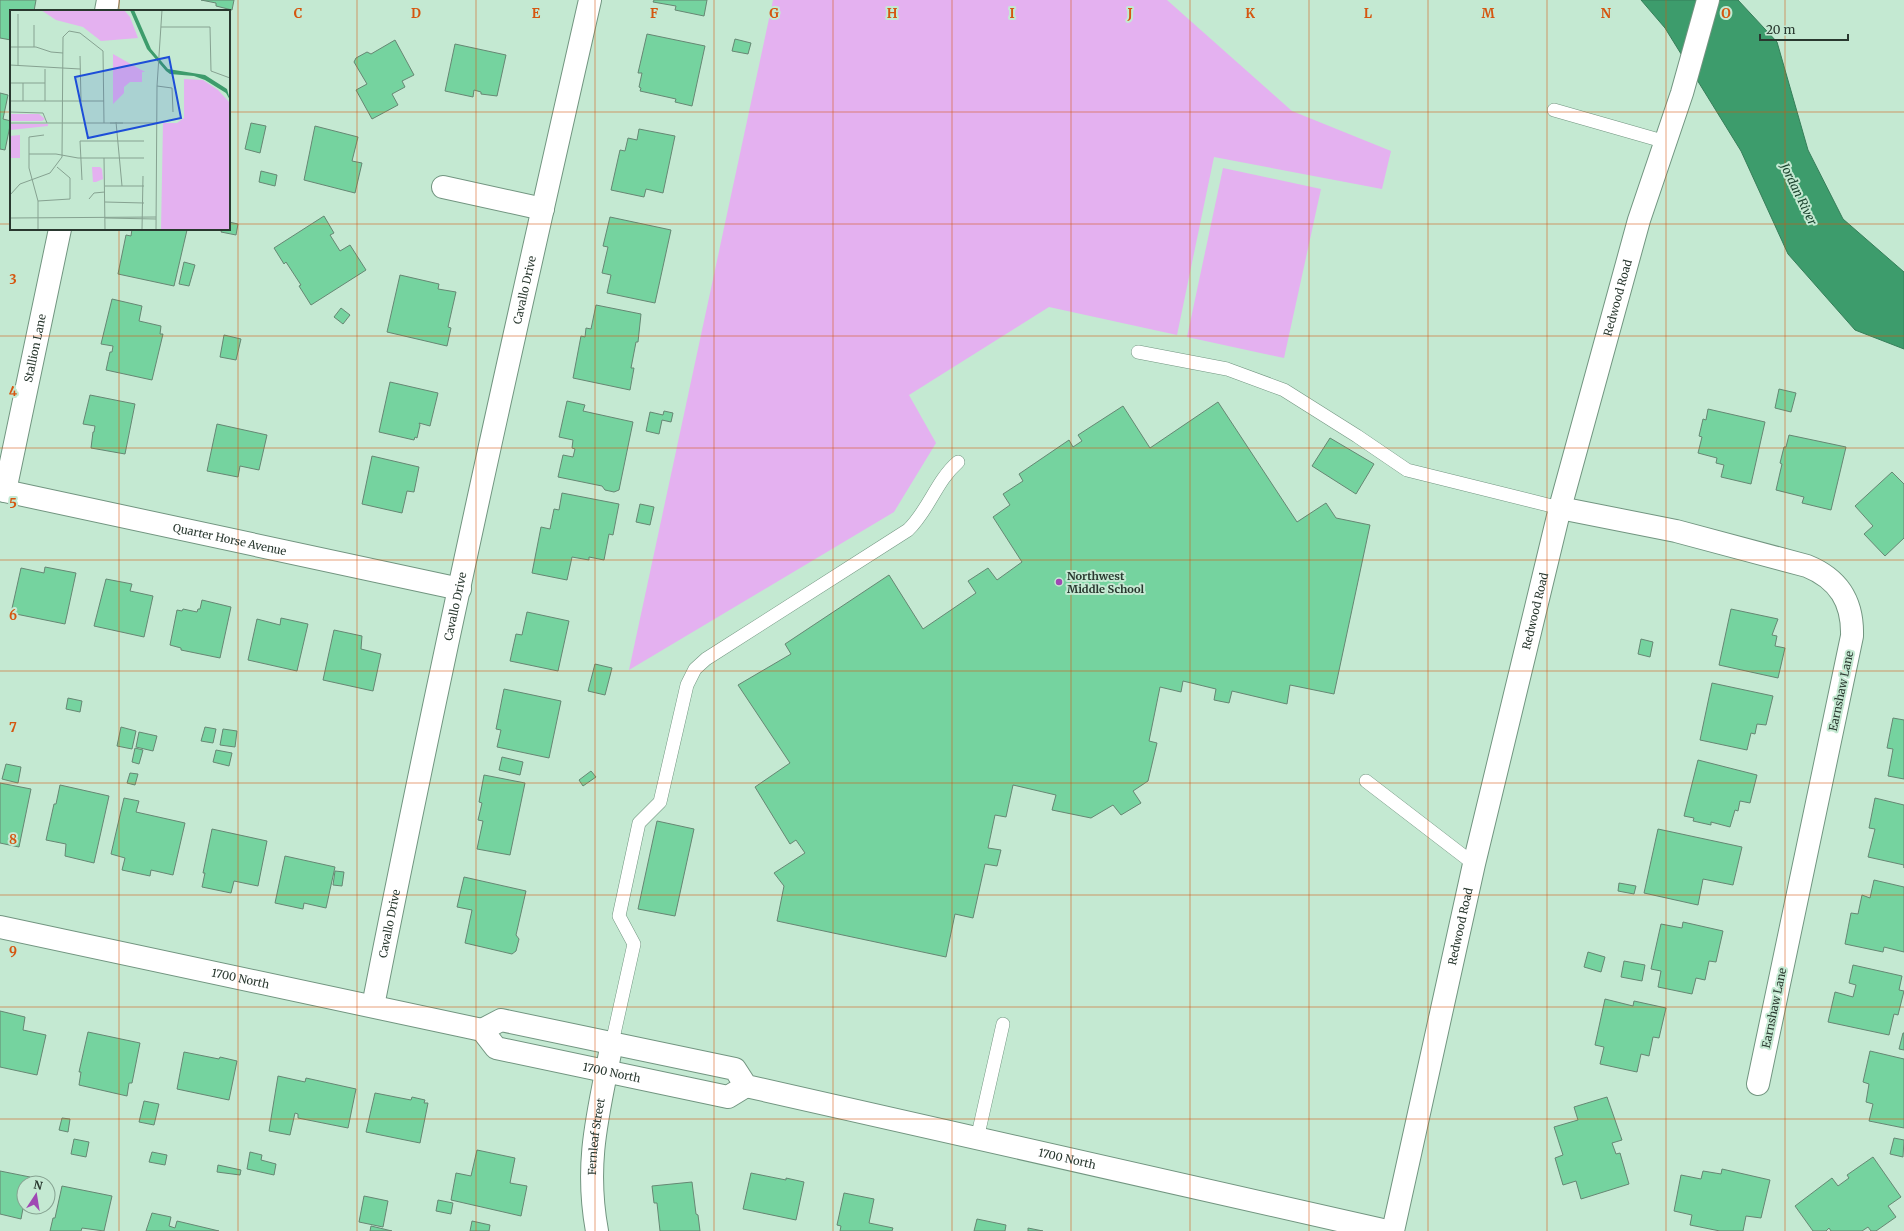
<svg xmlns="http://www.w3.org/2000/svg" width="1904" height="1231" viewBox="0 0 1904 1231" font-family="Merriweather,serif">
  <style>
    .green { fill: #e4b1f0 }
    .water { fill: #3d9c6c; stroke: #377e5a }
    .building { fill: #75d39f; stroke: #668773 }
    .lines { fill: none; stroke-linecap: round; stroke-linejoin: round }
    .lane-casing { stroke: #729580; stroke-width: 14 }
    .street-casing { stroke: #729580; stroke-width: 24 }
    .secondary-casing { stroke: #729580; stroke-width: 24 }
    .lane { stroke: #fff; stroke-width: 13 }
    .street { stroke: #fff; stroke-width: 22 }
    .secondary { stroke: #fff; stroke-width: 22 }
    .grid { fill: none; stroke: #d55610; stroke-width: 1; stroke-opacity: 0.55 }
    .poi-dot { fill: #9f48b4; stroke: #c4e9d2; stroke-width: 1.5 }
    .labels { text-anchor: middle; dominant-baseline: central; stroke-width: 4; stroke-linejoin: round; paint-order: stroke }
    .street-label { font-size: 11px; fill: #29382f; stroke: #c4e9d2 }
    .poi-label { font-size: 11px; font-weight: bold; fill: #29382f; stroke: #c4e9d2; text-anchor: start }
    .water-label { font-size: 12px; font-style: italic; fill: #1b432e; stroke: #c4e9d2 }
    .inset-road { fill: none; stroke: #86a291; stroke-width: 1 }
    .view { fill: #1d4ed8; fill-opacity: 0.15; stroke: #1d4ed8; stroke-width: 2 }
    .inset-edge { fill: none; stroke: #29382f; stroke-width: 2 }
    .grid-label { font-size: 13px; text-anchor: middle; font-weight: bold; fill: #d55610; stroke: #c4e9d2; stroke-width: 4; stroke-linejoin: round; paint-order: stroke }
  </style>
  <rect width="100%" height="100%" fill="#c4e9d2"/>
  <g class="green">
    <path d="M773 0H1167L1292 111 1391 151 1382 189 1214 157 1177 335 1049 307 909 395 936 443 894 512 629 670Z"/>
    <path d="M1223 168 1321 189 1284 358 1187 337Z"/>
  </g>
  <path class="water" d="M1641 0H1738L1777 42 1808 150 1843 219 1904 272V349L1855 330 1788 254 1741 151 1665 28Z"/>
  <g class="building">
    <path d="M0 0H36L34 11H11V40L0 38Z"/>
    <path d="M201 0H234L232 10 216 6V3Z"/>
    <path d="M654 0H707L704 16 675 10 676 6 653 2Z"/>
    <path d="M647 34 705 46 692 106 675 102 676 99 640 91 641 88 639 87 642 73H638Z"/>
    <path d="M735 39 751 43 748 54 732 51Z"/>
    <path d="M395 40 414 75 402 81 405 87 392 94 398 105 372 119 356 90 367 84 354 62 356 58 367 52 371 54Z"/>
    <path d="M455 44 506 55 497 96 481 94V92L474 90 473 97 445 91Z"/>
    <path d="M0 93 8 95 3 119 11 121 5 150 0 149Z"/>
    <path d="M251 123 266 126 260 153 245 149Z"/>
    <path d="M315 126 358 137 352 161 362 163 355 193 304 180Z"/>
    <path d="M639 129 675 136 663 193 646 189 644 197 611 190 620 150 625 151 628 138 637 140Z"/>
    <path d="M261 171 277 175 275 186 259 182Z"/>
    <path d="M324 216 334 233 330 235 340 251 350 245 366 270 311 305 299 286 301 285 286 262 284 264 274 248Z"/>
    <path d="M610 217 671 230 655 303 607 293 611 275 602 273 608 247 603 246Z"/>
    <path d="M229 222 238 224 236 235 221 232 222 229H229Z"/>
    <path d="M132 229 187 230 174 286 118 274 126 235 131 236Z"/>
    <path d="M184 262 195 265 189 286 179 284Z"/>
    <path d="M400 275 439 284 438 289 456 292 448 327 451 328 447 346 387 332Z"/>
    <path d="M112 299 142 306 139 321 161 326 160 334H163L152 380 106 370 110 352H112L113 346 101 344Z"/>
    <path d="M596 305 641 314 638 342H636L631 368H634L630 390 573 378 581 336 585 337 586 328 591 329Z"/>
    <path d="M341 308 350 315 343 324 334 317Z"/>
    <path d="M224 335 241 339 236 360 220 357Z"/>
    <path d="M390 382 438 393 430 426 419 423 420 425 417 438 415 437 414 440 379 432Z"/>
    <path d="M1779 389 1796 393 1791 412 1775 408Z"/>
    <path d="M90 395 135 404 125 454 91 448 93 432H94L95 426 83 424Z"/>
    <path d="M567 401 585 405 583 411 633 422 619 490 614 492 605 490 602 486 558 477 563 455 573 457 575 449 572 448 573 440 559 437Z"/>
    <path d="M1218 402 1297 522 1326 503 1336 518 1370 525 1334 694 1290 685 1287 704 1232 691 1229 703 1214 700 1216 689 1183 681 1181 692 1160 687 1149 741 1157 743 1148 781 1133 791 1141 803 1121 815 1113 805 1091 818 1052 810 1056 795 1013 785 1006 817 995 815 988 848 1001 850 997 866 985 864 973 918 955 914 946 957 777 921 784 886 774 873 805 853 796 840 790 844 755 787 790 763 738 685 791 654 785 644 889 575 923 629 976 593 968 581 988 568 997 580 1022 562 993 517 1010 505 1003 494 1023 481 1019 474 1069 440 1073 447 1082 441 1078 435 1123 406 1150 448Z"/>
    <path d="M1708 409 1765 422 1751 484 1721 477 1724 465 1716 463 1717 458 1698 453 1702 437 1699 436 1703 419 1706 420Z"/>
    <path d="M664 411 673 413 671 422 662 420 659 434 646 431 650 412 663 415Z"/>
    <path d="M217 424 267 435 259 470 240 466 238 477 207 471Z"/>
    <path d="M1789 435 1846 447 1831 510 1802 503 1804 497 1776 490 1782 464 1780 463 1784 447H1786Z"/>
    <path d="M1330 438 1374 464 1356 494 1312 466Z"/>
    <path d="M372 456 419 467 414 492 407 491 402 513 362 504Z"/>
    <path d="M1892 472 1904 484V538L1885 556 1864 534 1873 526 1855 506Z"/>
    <path d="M562 493 619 504 613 535 609 534 604 560 589 557V560L572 557 567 580 532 573 541 527 550 529 554 509 559 510Z"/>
    <path d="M640 504 654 507 650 525 636 522Z"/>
    <path d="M45 567 76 573 65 624 11 613 21 568 44 573Z"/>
    <path d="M106 579 132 584 130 591 153 596 144 637 94 626Z"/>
    <path d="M202 600 231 607 220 658 181 650V648L170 645 177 610 182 611 183 609 197 612 198 609H200Z"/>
    <path d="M1731 609 1778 619 1772 635 1777 636 1775 646 1785 648 1778 678 1719 665Z"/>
    <path d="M527 612 569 621 558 671 510 661 516 634 522 635Z"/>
    <path d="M281 618 308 624 297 671 248 660 257 619 280 625Z"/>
    <path d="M334 630 362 636 361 649 381 654 373 691 323 680Z"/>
    <path d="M1641 639 1653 642 1650 657 1638 654Z"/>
    <path d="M595 664 612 668 605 695 588 691Z"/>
    <path d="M1712 683 1773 696 1766 725 1757 724 1755 734 1751 733 1747 750 1700 740Z"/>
    <path d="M504 689 561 701 549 758 497 747 501 730 496 729Z"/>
    <path d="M68 698 82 701 80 712 66 709Z"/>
    <path d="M1893 718 1904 720V779L1888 776 1893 749 1887 748Z"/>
    <path d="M121 727 136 731 132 749 117 746Z"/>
    <path d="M205 727 216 729 213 743 201 741Z"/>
    <path d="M223 729 237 731 235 747 220 745Z"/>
    <path d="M139 732 157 736 153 751 136 747Z"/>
    <path d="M135 748 143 750 139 764 132 762Z"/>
    <path d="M216 750 232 753 229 766 213 762Z"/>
    <path d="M502 757 523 762 520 775 499 770Z"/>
    <path d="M1698 760 1757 775 1750 803 1740 801 1738 811 1735 810 1730 827 1711 822V825L1693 821 1694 818 1684 816Z"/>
    <path d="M6 764 21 767 18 783 2 779Z"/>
    <path d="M591 771 596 777 583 786 579 780Z"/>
    <path d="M130 773 138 774 135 785 127 783Z"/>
    <path d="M484 775 525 783 510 855 477 849 483 821 478 820 482 803 479 802Z"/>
    <path d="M0 783 31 789 19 847 0 843Z"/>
    <path d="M60 785 109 796 94 863 65 856 66 844 46 840 54 804H56Z"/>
    <path d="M124 798 139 801 136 812 185 823 173 875 151 870 150 876 122 870 125 858 111 854Z"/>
    <path d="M1875 798 1904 805V868V865L1868 857 1875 829 1869 828Z"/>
    <path d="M657 821 694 829 675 916 638 909Z"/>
    <path d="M212 829 267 841 258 886 234 881 231 893 202 887 205 873H203Z"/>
    <path d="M1658 829 1742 847 1733 885 1703 879 1698 905 1644 893Z"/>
    <path d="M285 856 335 867 326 908 304 903 303 909 275 903Z"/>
    <path d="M335 871 344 872 342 886 333 885Z"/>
    <path d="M464 877 526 891 516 935 519 939 516 951 512 954 465 943 472 910 457 907Z"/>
    <path d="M1874 880 1904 887V952L1884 947 1883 952 1845 944 1851 913 1858 914 1862 895 1870 898Z"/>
    <path d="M1619 883 1636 886 1634 894 1618 891Z"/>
    <path d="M1683 922 1723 931 1716 962 1709 961 1705 980 1696 978 1692 994 1658 987 1661 971 1651 969 1661 924 1682 928Z"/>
    <path d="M1588 952 1605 957 1601 972 1584 967Z"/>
    <path d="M1624 961 1645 965 1642 981 1621 977Z"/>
    <path d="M1853 965 1902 976 1899 990 1904 991 1898 1015 1894 1014 1889 1035 1828 1022 1835 992 1853 997 1856 985 1849 983Z"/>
    <path d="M1605 999 1633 1006 1634 1001 1666 1008 1659 1038 1653 1037 1649 1056 1641 1054 1637 1072 1600 1064 1604 1047 1595 1045Z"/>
    <path d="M0 1011 25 1017 23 1030 46 1035 37 1075 0 1067Z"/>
    <path d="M88 1032 140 1043 132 1083H129L127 1096 79 1085 81 1072H79Z"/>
    <path d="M1903 1033H1904V1050L1899 1049Z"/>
    <path d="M1870 1051 1904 1059V1128L1869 1121 1873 1104 1866 1102 1869 1084 1863 1082Z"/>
    <path d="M184 1052 219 1059 220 1057 237 1061 229 1100 177 1089Z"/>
    <path d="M278 1076 305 1082 306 1078 356 1089 348 1128 298 1118V1114L295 1113 290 1135 269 1131Z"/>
    <path d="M375 1093 411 1100 412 1097 425 1100 424 1103H428L420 1143 366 1132Z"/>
    <path d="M1607 1097 1622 1140 1612 1143 1616 1154 1620 1153 1629 1184 1581 1199 1576 1181 1563 1185 1555 1158 1563 1155 1554 1127 1578 1120 1574 1107Z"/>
    <path d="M144 1101 159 1104 154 1125 139 1122Z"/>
    <path d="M62 1118 70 1119 68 1132 59 1130Z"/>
    <path d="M1894 1138 1904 1140 1903 1157 1890 1154Z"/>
    <path d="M74 1139 89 1142 86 1157 71 1154Z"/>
    <path d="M477 1150 515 1158 510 1183 527 1186 521 1216 451 1200 456 1173 471 1176Z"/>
    <path d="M152 1152 167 1155 165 1165 149 1162Z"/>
    <path d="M250 1152 262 1155 261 1160 276 1164 274 1175 247 1169Z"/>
    <path d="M1873 1157 1901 1197 1888 1206 1896 1217 1876 1231H1871L1868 1227 1862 1231H1831L1829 1228 1826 1231H1813L1795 1206 1832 1178 1838 1186 1849 1178 1847 1175Z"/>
    <path d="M218 1165 241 1170 240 1175 217 1172Z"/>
    <path d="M1722 1169 1770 1180 1761 1218 1746 1216 1743 1231H1720L1690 1225 1692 1215 1674 1211 1681 1175 1701 1179 1703 1171 1721 1174Z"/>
    <path d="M0 1171 30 1177 28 1183H24V1203L21 1219 0 1214Z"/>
    <path d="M751 1173 786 1180V1178L804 1182 796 1220 743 1209Z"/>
    <path d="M692 1182 696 1214 698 1215 700 1231H660L657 1203H654L652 1186Z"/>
    <path d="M62 1186 112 1196 104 1231 82 1228 81 1231H50L53 1218H55Z"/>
    <path d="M844 1193 874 1199 869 1223 893 1228 892 1231H840L841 1226 837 1225Z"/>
    <path d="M364 1196 388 1201 383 1227 359 1222Z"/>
    <path d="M438 1200 453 1203 451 1214 436 1211Z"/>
    <path d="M152 1213 171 1217 169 1226 175 1228 177 1221 219 1231H146Z"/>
    <path d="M977 1219 1006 1225 1005 1231H974Z"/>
    <path d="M472 1221 490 1225 489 1231H470Z"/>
    <path d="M371 1226 392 1231H370Z"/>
    <path d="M1028 1228 1043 1231H1028Z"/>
  </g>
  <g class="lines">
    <defs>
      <g id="lane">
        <path d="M1554 110 1666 142"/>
        <path d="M1138 352 1227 369 1284 390 1357 436 1407 470 1560 508"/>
        <path d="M1366 781 1474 864"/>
        <path d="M612 1043 634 944 619 916 639 823 660 802 687 685 695 669 706 659 908 530C929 510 936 481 958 462"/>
        <path d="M977 1139 1003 1024"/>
      </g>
      <g id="street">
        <path d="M106 11 108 0"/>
        <path d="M443 187 543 209"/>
        <path id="s1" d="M0 490 460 589"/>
        <path id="s2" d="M5 491 60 229"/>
        <path d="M1560 508 1676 531 1807 566C1839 579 1853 602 1852 636L1758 1084"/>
        <path id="s3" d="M373 1006C439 669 514 334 590 0"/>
        <path id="s4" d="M597 1231C584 1161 599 1111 612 1043"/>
      </g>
      <g id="secondary">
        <path id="s5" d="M0 927 482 1030 496 1048 728 1097 746 1086"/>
        <path id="s6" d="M482 1030 501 1020 735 1069 746 1086 1387 1231"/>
        <path id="s7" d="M1393 1231 1474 864 1560 508 1639 220 1682 93 1708 0"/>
      </g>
    </defs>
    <use href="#lane" class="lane-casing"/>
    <use href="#street" class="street-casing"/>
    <use href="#secondary" class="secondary-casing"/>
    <use href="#lane" class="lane"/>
    <use href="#street" class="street"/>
    <use href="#secondary" class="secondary"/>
  </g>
  <path class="grid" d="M119 0V11M238 0V1231M357 0V1231M476 0V1231M595 0V1231M714 0V1231M833 0V1231M952 0V1231M1071 0V1231M1190 0V1231M1309 0V1231M1428 0V1231M1547 0V1231M1666 0V1231M1785 0V1231M0 112H11M229 112H1904M0 224H11M229 224H1904M119 229V1231M0 336H1904M0 448H1904M0 560H1904M0 671H1904M0 783H1904M0 895H1904M0 1007H1904M0 1119H1904"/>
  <circle class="poi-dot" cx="1059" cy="582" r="4"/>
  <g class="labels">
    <g class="street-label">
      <text stroke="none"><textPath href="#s3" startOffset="732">Cavallo Drive</textPath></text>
      <text stroke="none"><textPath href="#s7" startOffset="960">Redwood Road</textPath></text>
      <text stroke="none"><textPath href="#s2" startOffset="146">Stallion Lane</textPath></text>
      <text stroke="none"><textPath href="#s1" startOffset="235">Quarter Horse Avenue</textPath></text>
      <text stroke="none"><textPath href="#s3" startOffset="408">Cavallo Drive</textPath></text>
      <text stroke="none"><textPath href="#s7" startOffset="636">Redwood Road</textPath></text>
      <text transform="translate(1841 691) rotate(-78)">Earnshaw Lane</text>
      <text stroke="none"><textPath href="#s3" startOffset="84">Cavallo Drive</textPath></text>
      <text stroke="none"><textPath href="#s7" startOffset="312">Redwood Road</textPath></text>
      <text stroke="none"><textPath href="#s5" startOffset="246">1700 North</textPath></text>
      <text transform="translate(1774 1008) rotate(-78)">Earnshaw Lane</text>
      <text stroke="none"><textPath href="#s5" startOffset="634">1700 North</textPath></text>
      <text stroke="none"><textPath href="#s4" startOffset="95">Fernleaf Street</textPath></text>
      <text stroke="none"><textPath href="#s6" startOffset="610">1700 North</textPath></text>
    </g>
    <g class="poi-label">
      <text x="1067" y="576">Northwest<tspan x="1067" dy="13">Middle School</tspan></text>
    </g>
    <g class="water-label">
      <text transform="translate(1799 194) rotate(64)">Jordan River</text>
    </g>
  </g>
  <g transform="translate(10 10)">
    <rect width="220" height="220" fill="#c4e9d2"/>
    <path d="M31 0H114L120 7 128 28 91 31 73 17 46 10ZM103 44 135 62H132V72H120L114 77V83L103 94ZM174 69 193 70 208 80 220 93V220H151L153 113H167L174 108ZM0 104H29L35 109 32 111H0ZM0 114H38V116L0 120ZM10 125V148H0V126ZM82 157H90L92 159 93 169 86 172H83Z" fill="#e4b1f0"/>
    <path d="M120 0H124L141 39 158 59 195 65 217 79 220 90 216 83 195 70 184 66 160 64 156 61 137 39Z" fill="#3d9c6c"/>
    <path class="inset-road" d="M8 4V55M24 15V37M151 17H200L201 61 220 68M53 27 59 21 70 23 93 41 94 113M0 37H26L41 42 53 43M70 46 71 91M0 55 70 59M35 59V91M0 73H35M13 73V91M147 76 162 78 163 102M0 91H94M0 102 33 103 37 113M106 112 112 176M0 113H113M100 113H146M19 144H46L68 148H134M94 148 95 220M72 170 70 131H134M95 176H134M0 185 10 174 40 163 52 147 53 27M79 189 84 183 95 182M28 191 60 189V168L47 157M95 192 134 193M0 208 146 207M95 208 146 209M28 220V191L19 158V127L34 125M132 220 133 166M146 220 147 76 152 0"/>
    <path class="view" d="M159 47 171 108 78 128 65 67Z"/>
    <rect width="220" height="220" class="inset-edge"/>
  </g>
  <g class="grid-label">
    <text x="298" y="18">C</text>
    <text x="416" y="18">D</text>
    <text x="536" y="18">E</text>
    <text x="654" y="18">F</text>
    <text x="774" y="18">G</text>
    <text x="892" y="18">H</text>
    <text x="1012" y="18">I</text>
    <text x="1130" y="18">J</text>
    <text x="1250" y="18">K</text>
    <text x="1368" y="18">L</text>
    <text x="1488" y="18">M</text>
    <text x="1606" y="18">N</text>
    <text x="1726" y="18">O</text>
    <text x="13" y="284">3</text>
    <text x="13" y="396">4</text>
    <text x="13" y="508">5</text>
    <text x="13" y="620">6</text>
    <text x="13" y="732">7</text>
    <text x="13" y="844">8</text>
    <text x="13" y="956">9</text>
  </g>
  <g transform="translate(36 1195) rotate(12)"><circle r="19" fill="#c4e9d2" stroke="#86a291"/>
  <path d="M0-3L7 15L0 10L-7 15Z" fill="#9f48b4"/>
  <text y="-6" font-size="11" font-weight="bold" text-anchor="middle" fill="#29382f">N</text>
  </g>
  <path d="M1760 34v6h88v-6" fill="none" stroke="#29382f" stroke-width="2"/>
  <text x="1766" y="34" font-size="12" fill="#29382f" stroke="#c4e9d2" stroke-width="3" paint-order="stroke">20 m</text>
</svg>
